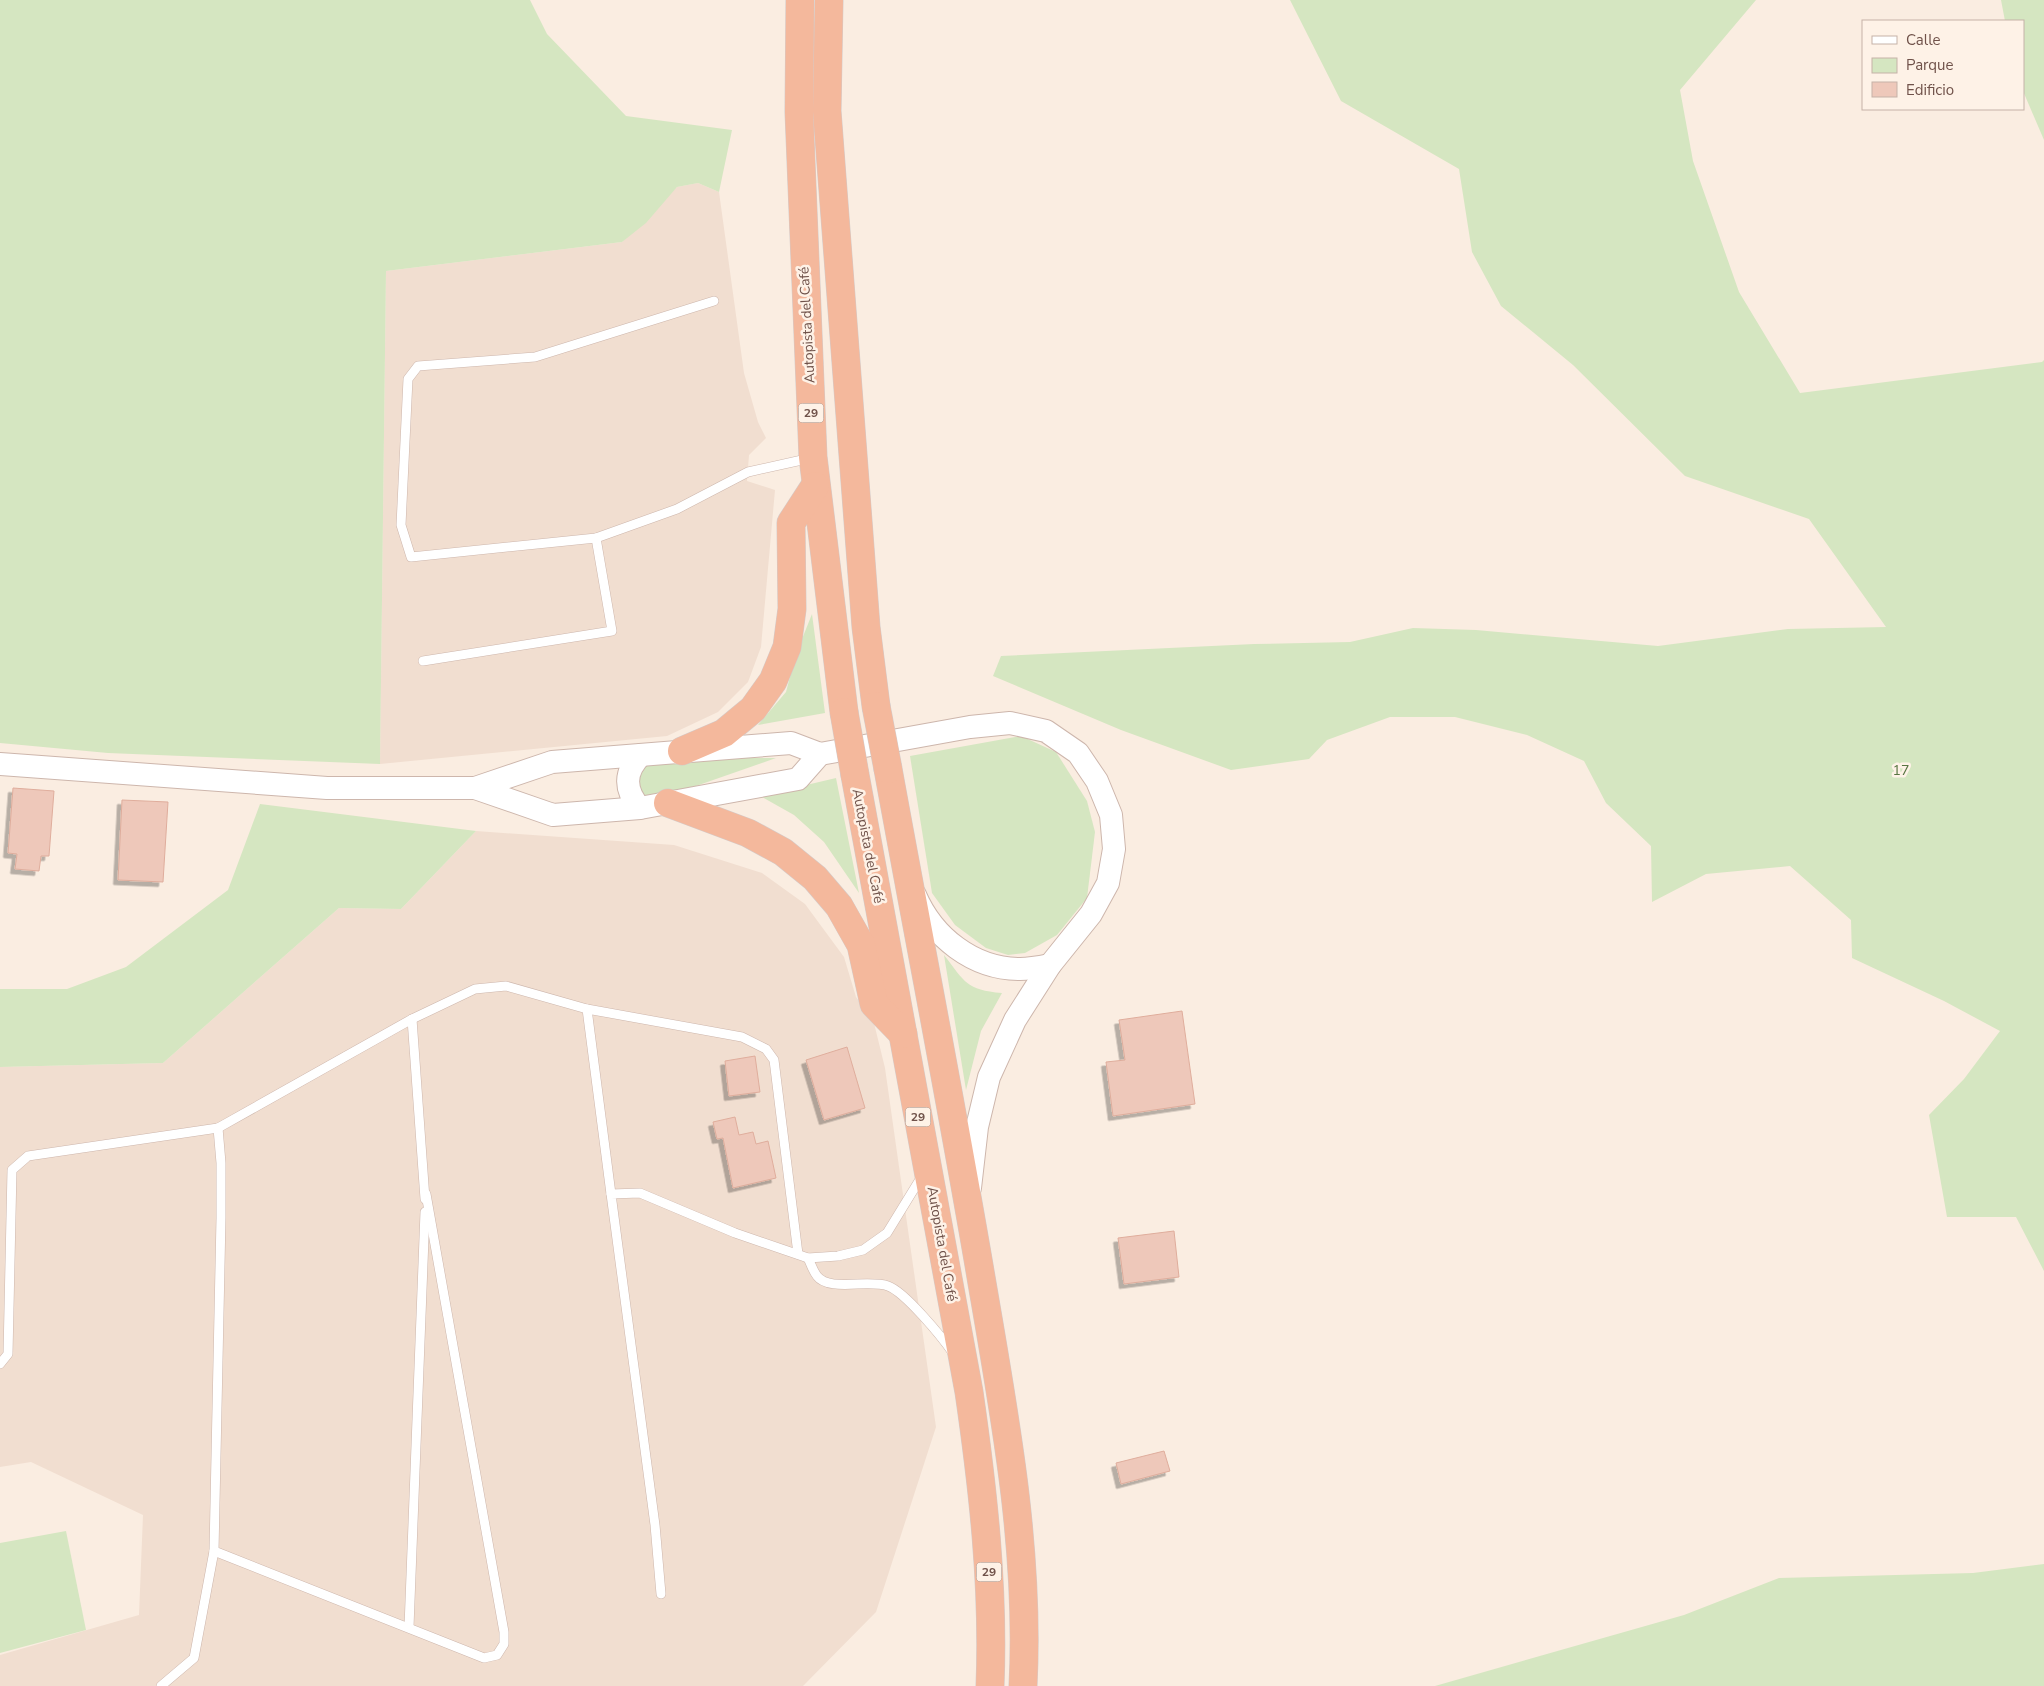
<svg xmlns="http://www.w3.org/2000/svg" width="2044" height="1686" viewBox="0 0 2044 1686" font-family="'Nunito Sans',sans-serif">
  <style>
    .residential { fill: #f1ded0 }
    .green { fill: #d5e6c1 }
    .building { fill: #eec8ba; stroke: #dfad9c; filter: url(#shadow) }
    .lines { fill: none; stroke-linecap: round; stroke-linejoin: round }
    .service-casing { stroke: #cdb6ac; stroke-width: 10 }
    .tertiary-casing { stroke: #cdb6ac; stroke-width: 24 }
    .trunk-casing { stroke: #d4cbc9; stroke-width: 29 }
    .service { stroke: #fff; stroke-width: 9 }
    .tertiary { stroke: #fff; stroke-width: 22 }
    .trunk { stroke: #f4b89c; stroke-width: 28 }
    .trunk-bridge-casing { stroke: #d4cbc9; stroke-width: 29; stroke-linecap: butt }
    .trunk-bridge { stroke: #f4b89c; stroke-width: 28 }
    .labels { text-anchor: middle; dominant-baseline: central; stroke-width: 5; stroke-linejoin: round; paint-order: stroke }
    .shield { fill: #fef2e7; stroke: #9b8279; stroke-width: 1 }
    .shield-label { font-size: 12px; font-weight: bold; fill: #70524a }
    .street-label { font-size: 14px; fill: #70524a; stroke: #fef2e7 }
    .park-label { font-size: 14px; fill: #587542; stroke: #fef2e7 }
  </style>
  <defs>
    <filter id="shadow"><feDropShadow dx="-4.5" dy="4.5" stdDeviation="0" flood-color="#0004"/></filter>
  </defs>
  <rect width="100%" height="100%" fill="#faede1"/>
  <g class="residential">
    <path d="M698 183 719 192 744 373 758 422 766 438 749 455 747 481 775 490 761 647 748 682 718 712 667 736 380 764 386 271 622 242 677 187Z"/>
    <path d="M476 831 674 845 762 873 805 904 844 957 856 997 873 1019 885 1068 936 1427 876 1612 803 1686H0V1655L139 1615 143 1515 31 1462 0 1467V1067L163 1063 339 908 401 909Z"/>
  </g>
  <g class="green">
    <path d="M0 0H530L547 34 626 116 732 130 719 192 698 183 677 187 646 223 622 242 386 271 380 764 108 753 0 743Z"/>
    <path d="M1290 0H1756L1680 90 1693 161 1739 292 1800 393 2042 362 2044 360V1271L2016 1217H1947L1929 1115 1964 1079 2000 1031 1944 1001 1852 958 1851 920 1790 866 1706 874 1652 902 1651 846 1606 803 1584 761 1527 735 1455 717H1390L1327 740 1309 759 1231 770 1121 730 993 676 1001 656 1254 644 1350 642 1413 628 1476 630 1658 646 1788 629 1886 627 1809 519 1685 476 1573 365 1501 306 1472 252 1459 169 1341 101Z"/>
    <path d="M2001 0H2044V140L2023 91V21H2005Z"/>
    <path d="M812 614 825 713 758 725 786 692 796 654Z"/>
    <path d="M1021 736 1056 752 1087 801 1095 832 1087 898 1057 935 1025 953 1008 955 986 948 955 925 932 893 910 756Z"/>
    <path d="M662 758H776L653 801 644 795 637 783 641 767Z"/>
    <path d="M836 778 859 893 824 842 794 815 760 796Z"/>
    <path d="M260 804 476 831 401 909 339 908 163 1063 0 1067V989H67L126 967 228 890Z"/>
    <path d="M944 955C965 982 966 990 1002 993L981 1031 966 1090Z"/>
    <path d="M66 1531 86 1630 0 1653V1543Z"/>
    <path d="M2044 1564V1686H1435L1684 1615 1779 1578 1973 1573Z"/>
  </g>
  <g class="building">
    <path d="M13 788 54 791 49 856H41L39 871 15 869 17 854 8 853Z"/>
    <path d="M122 800 168 802 163 882 118 880Z"/>
    <path d="M1182 1011 1195 1104 1113 1116 1106 1062 1125 1060 1119 1020Z"/>
    <path d="M847 1047 865 1108 824 1120 806 1060Z"/>
    <path d="M755 1056 760 1092 729 1096 725 1061Z"/>
    <path d="M735 1117 739 1135 753 1132 756 1144 768 1141 776 1178 733 1188 723 1138 717 1139 713 1122Z"/>
    <path d="M1174 1231 1179 1277 1124 1284 1118 1238Z"/>
    <path d="M1164 1451 1170 1471 1121 1484 1116 1463Z"/>
  </g>
  <g class="lines">
    <defs>
      <g id="service">
        <path d="M714 301 535 357 418 366 408 379 401 525 411 557 596 538 677 509 748 472 811 458"/>
        <path d="M423 661 612 631 596 538"/>
        <path d="M587 1009 742 1037 766 1049 774 1060 798 1254"/>
        <path d="M412 1019 425 1199"/>
        <path d="M218 1128 412 1019 475 989 506 986 587 1009 611 1194"/>
        <path d="M808 1258C811 1264 813 1271 817 1276 829 1292 868 1279 888 1286 905 1292 942 1337 953 1353"/>
        <path d="M0 1364 8 1354 12 1170 28 1156 218 1128 221 1163V1218L214 1551"/>
        <path d="M661 1594 655 1525 611 1194 640 1193 735 1233 808 1258 838 1256 863 1250 887 1233 922 1176"/>
        <path d="M409 1627 425 1212"/>
        <path d="M161 1686 194 1658 214 1551 484 1658 497 1655 504 1644V1632L426 1194"/>
      </g>
      <g id="tertiary">
        <path d="M0 764 327 788H475L553 815 640 808 798 779 820 754"/>
        <path d="M475 788 552 762 791 743 820 754 970 727 1010 723 1046 731 1078 753 1097 781 1111 815 1114 849 1108 883 1091 914 1050 965 1015 1020 989 1077 977 1127 970 1188"/>
        <path d="M640 808C624 790 624 772 641 755"/>
        <path d="M915 895C933 937 973 969 1020 969 1030 969 1040 967 1050 965"/>
      </g>
      <g id="trunk">
        <path d="M800 0 799 112 813 457 844 712"/>
        <path d="M829 0 827 111 866 627 876 706"/>
        <path d="M682 751 724 733 753 709 773 681 787 647 792 609 791 523 815 486"/>
        <path d="M888 769C919 940 953 1111 982 1283 1005 1417 1030 1550 1023 1686"/>
        <path d="M855 775 969 1392C983 1489 994 1587 990 1686"/>
        <path d="M668 803 748 833 783 852 815 878 839 906 861 945 874 1004 903 1034"/>
      </g>
    </defs>
    <use href="#service" class="service-casing"/>
    <use href="#tertiary" class="tertiary-casing"/>
    <use href="#trunk" class="trunk-casing"/>
    <use href="#service" class="service"/>
    <use href="#tertiary" class="tertiary"/>
    <use href="#trunk" class="trunk"/>
    <defs>
      <g id="trunk-bridge">
        <path d="M876 706 888 769"/>
        <path d="M844 712 855 775"/>
      </g>
    </defs>
    <use href="#trunk-bridge" class="trunk-bridge-casing"/>
    <use href="#trunk-bridge" class="trunk-bridge"/>
  </g>
  <g class="labels">
    <g class="shield">
      <rect x="798.5" y="403.5" width="25" height="19" rx="4"/>
      <rect x="905.5" y="1107.5" width="25" height="19" rx="4"/>
      <rect x="976.5" y="1562.5" width="25" height="19" rx="4"/>
    </g>
    <g class="shield-label">
      <text x="811" y="413">29</text>
      <text x="918" y="1117">29</text>
      <text x="989" y="1572">29</text>
    </g>
    <g class="street-label">
      <text transform="translate(807 325) rotate(-93)">Autopista del Café</text>
      <text transform="translate(868 846) rotate(79)">Autopista del Café</text>
      <text transform="translate(942 1244) rotate(80)">Autopista del Café</text>
    </g>
    <g class="park-label">
      <text x="1901" y="770">17</text>
    </g>
  </g>
  <rect x="1862" y="20" width="162" height="90" fill="#fef2e7" stroke="#c5b2a8"/>
  <rect x="1872" y="36" width="25" height="8" fill="#ffffff" stroke="#c5b2a8"/>
  <text x="1906" y="45" font-size="15" fill="#70524a">Calle</text>
  <rect x="1872" y="58" width="25" height="15" fill="#d5e6c1" stroke="#c5b2a8"/>
  <text x="1906" y="70" font-size="15" fill="#70524a">Parque</text>
  <rect x="1872" y="82" width="25" height="15" fill="#eec8ba" stroke="#c5b2a8"/>
  <text x="1906" y="95" font-size="15" fill="#70524a">Edificio</text>
</svg>
